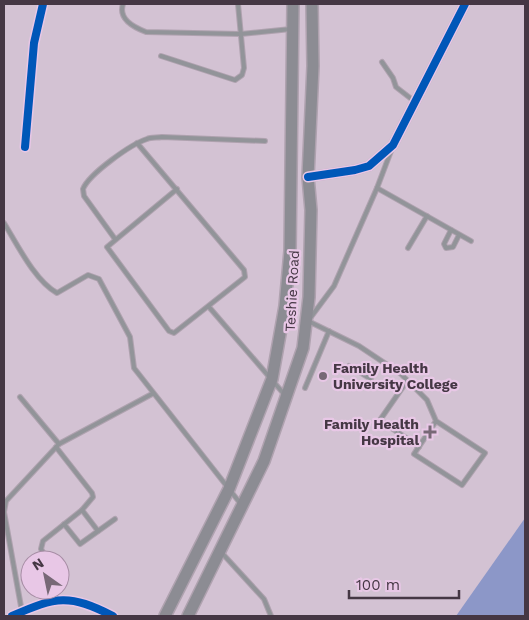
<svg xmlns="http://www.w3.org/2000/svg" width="529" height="620" viewBox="0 0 529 620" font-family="'Work Sans',sans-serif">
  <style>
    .water { fill: #8c97c8 }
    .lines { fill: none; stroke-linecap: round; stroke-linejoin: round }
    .service-casing { stroke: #afa2af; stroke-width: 6 }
    .minor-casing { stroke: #afa2af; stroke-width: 9 }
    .tertiary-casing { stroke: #afa2af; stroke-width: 11 }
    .primary-casing { stroke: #afa2af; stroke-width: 14 }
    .service { stroke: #929499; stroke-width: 4 }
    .minor { stroke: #929499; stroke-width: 7 }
    .tertiary { stroke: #929499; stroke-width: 9 }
    .primary { stroke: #8c8c93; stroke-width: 11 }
    .cycleway-casing { stroke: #e8c7e6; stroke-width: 11 }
    .cycleway { stroke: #0057b8; stroke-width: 8 }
    .poi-dot { fill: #776876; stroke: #e8c7e6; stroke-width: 2 }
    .labels { text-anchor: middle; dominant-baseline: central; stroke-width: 4.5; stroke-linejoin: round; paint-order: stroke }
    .street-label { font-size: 14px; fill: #453744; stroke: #e8c7e6 }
    .poi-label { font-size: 14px; font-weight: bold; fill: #453744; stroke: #e8c7e6; text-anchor: start }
  </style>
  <rect width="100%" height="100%" fill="#d3c2d3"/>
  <path class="water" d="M525 518V616H456Z"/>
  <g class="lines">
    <defs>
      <g id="service">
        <path d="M123 4C118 19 133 27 146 32L241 34 291 29"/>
        <path d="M161 56 235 80 242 75 244 68 238 4"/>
        <path d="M382 62 393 78 396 87 414 101"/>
        <path d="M137 143 244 270 245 277 174 333 169 331 107 247 177 189"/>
        <path d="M391 151 377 188 334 286 308 321 359 346 401 374 427 400 436 421 485 453 462 485 414 454 436 421"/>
        <path d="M377 188 471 241"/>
        <path d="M4 223C17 244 35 281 57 293L88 275 99 279 130 337 134 368 240 503"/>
        <path d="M451 230 444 244 446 248 453 247 459 235"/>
        <path d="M115 239 84 196 83 189C89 174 131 144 147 139 151 137 157 138 162 137L265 141"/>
        <path d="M408 248 427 216"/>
        <path d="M209 307 284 394"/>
        <path d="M349 366 371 379"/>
        <path d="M407 381 380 420 419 447"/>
        <path d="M305 388 329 331"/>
        <path d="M20 397 59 444"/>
        <path d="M82 510 98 531"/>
        <path d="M64 524 80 544 115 519"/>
        <path d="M221 552 264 599 271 616"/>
        <path d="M48 560 41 549 43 541 82 510 93 497 92 493 56 447"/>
        <path d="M22 612 4 512 6 501 59 444 152 394"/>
      </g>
      <g id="minor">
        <path d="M25 147 34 43 43 4"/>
        <path d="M12 616C57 596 69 594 113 616"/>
      </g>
      <path id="tertiary" d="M308 177 355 170 369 166 393 145 465 4"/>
      <g id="primary">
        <path d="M165 616 229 489 272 379 285 306 290 251 293 4"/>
        <path d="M188 616 264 461 303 348 309 297 311 210 308 177 313 66 312 4"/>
      </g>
    </defs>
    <use href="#service" class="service-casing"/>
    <use href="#minor" class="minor-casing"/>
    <use href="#tertiary" class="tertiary-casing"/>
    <use href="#primary" class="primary-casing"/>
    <use href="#service" class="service"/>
    <use href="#minor" class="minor"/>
    <use href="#tertiary" class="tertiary"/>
    <use href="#primary" class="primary"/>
    <defs>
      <g id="cycleway">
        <path d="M25 147 34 43 43 4"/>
        <path d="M308 177 355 170 369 166 393 145 465 4"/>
        <path d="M12 616C57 596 69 594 113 616"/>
      </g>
    </defs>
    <use href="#cycleway" class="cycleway-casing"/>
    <use href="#cycleway" class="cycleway"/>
  </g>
  <g class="poi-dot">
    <circle cx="323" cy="376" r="5"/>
    <path d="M427.5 424.5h5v5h5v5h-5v5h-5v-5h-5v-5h5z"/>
  </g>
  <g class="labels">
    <g class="street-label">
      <text transform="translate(292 291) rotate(-87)">Teshie Road</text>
    </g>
    <g class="poi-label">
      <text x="333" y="368">Family Health<tspan x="333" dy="16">University College</tspan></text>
      <text x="419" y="424" text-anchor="end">Family Health<tspan x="419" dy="16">Hospital</tspan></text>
    </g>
  </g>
  <rect width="529" height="620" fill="none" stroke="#453744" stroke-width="10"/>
  <g transform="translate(45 575) rotate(327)"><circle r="24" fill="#e8c7e6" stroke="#a78da5"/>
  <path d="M0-4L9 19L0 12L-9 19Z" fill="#776876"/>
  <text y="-8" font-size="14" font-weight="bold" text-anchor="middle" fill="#453744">N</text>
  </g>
  <path d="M349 590v8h110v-8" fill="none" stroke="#453744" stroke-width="2.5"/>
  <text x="356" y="590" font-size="15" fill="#453744" stroke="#e8c7e6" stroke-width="4" paint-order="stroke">100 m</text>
</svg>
